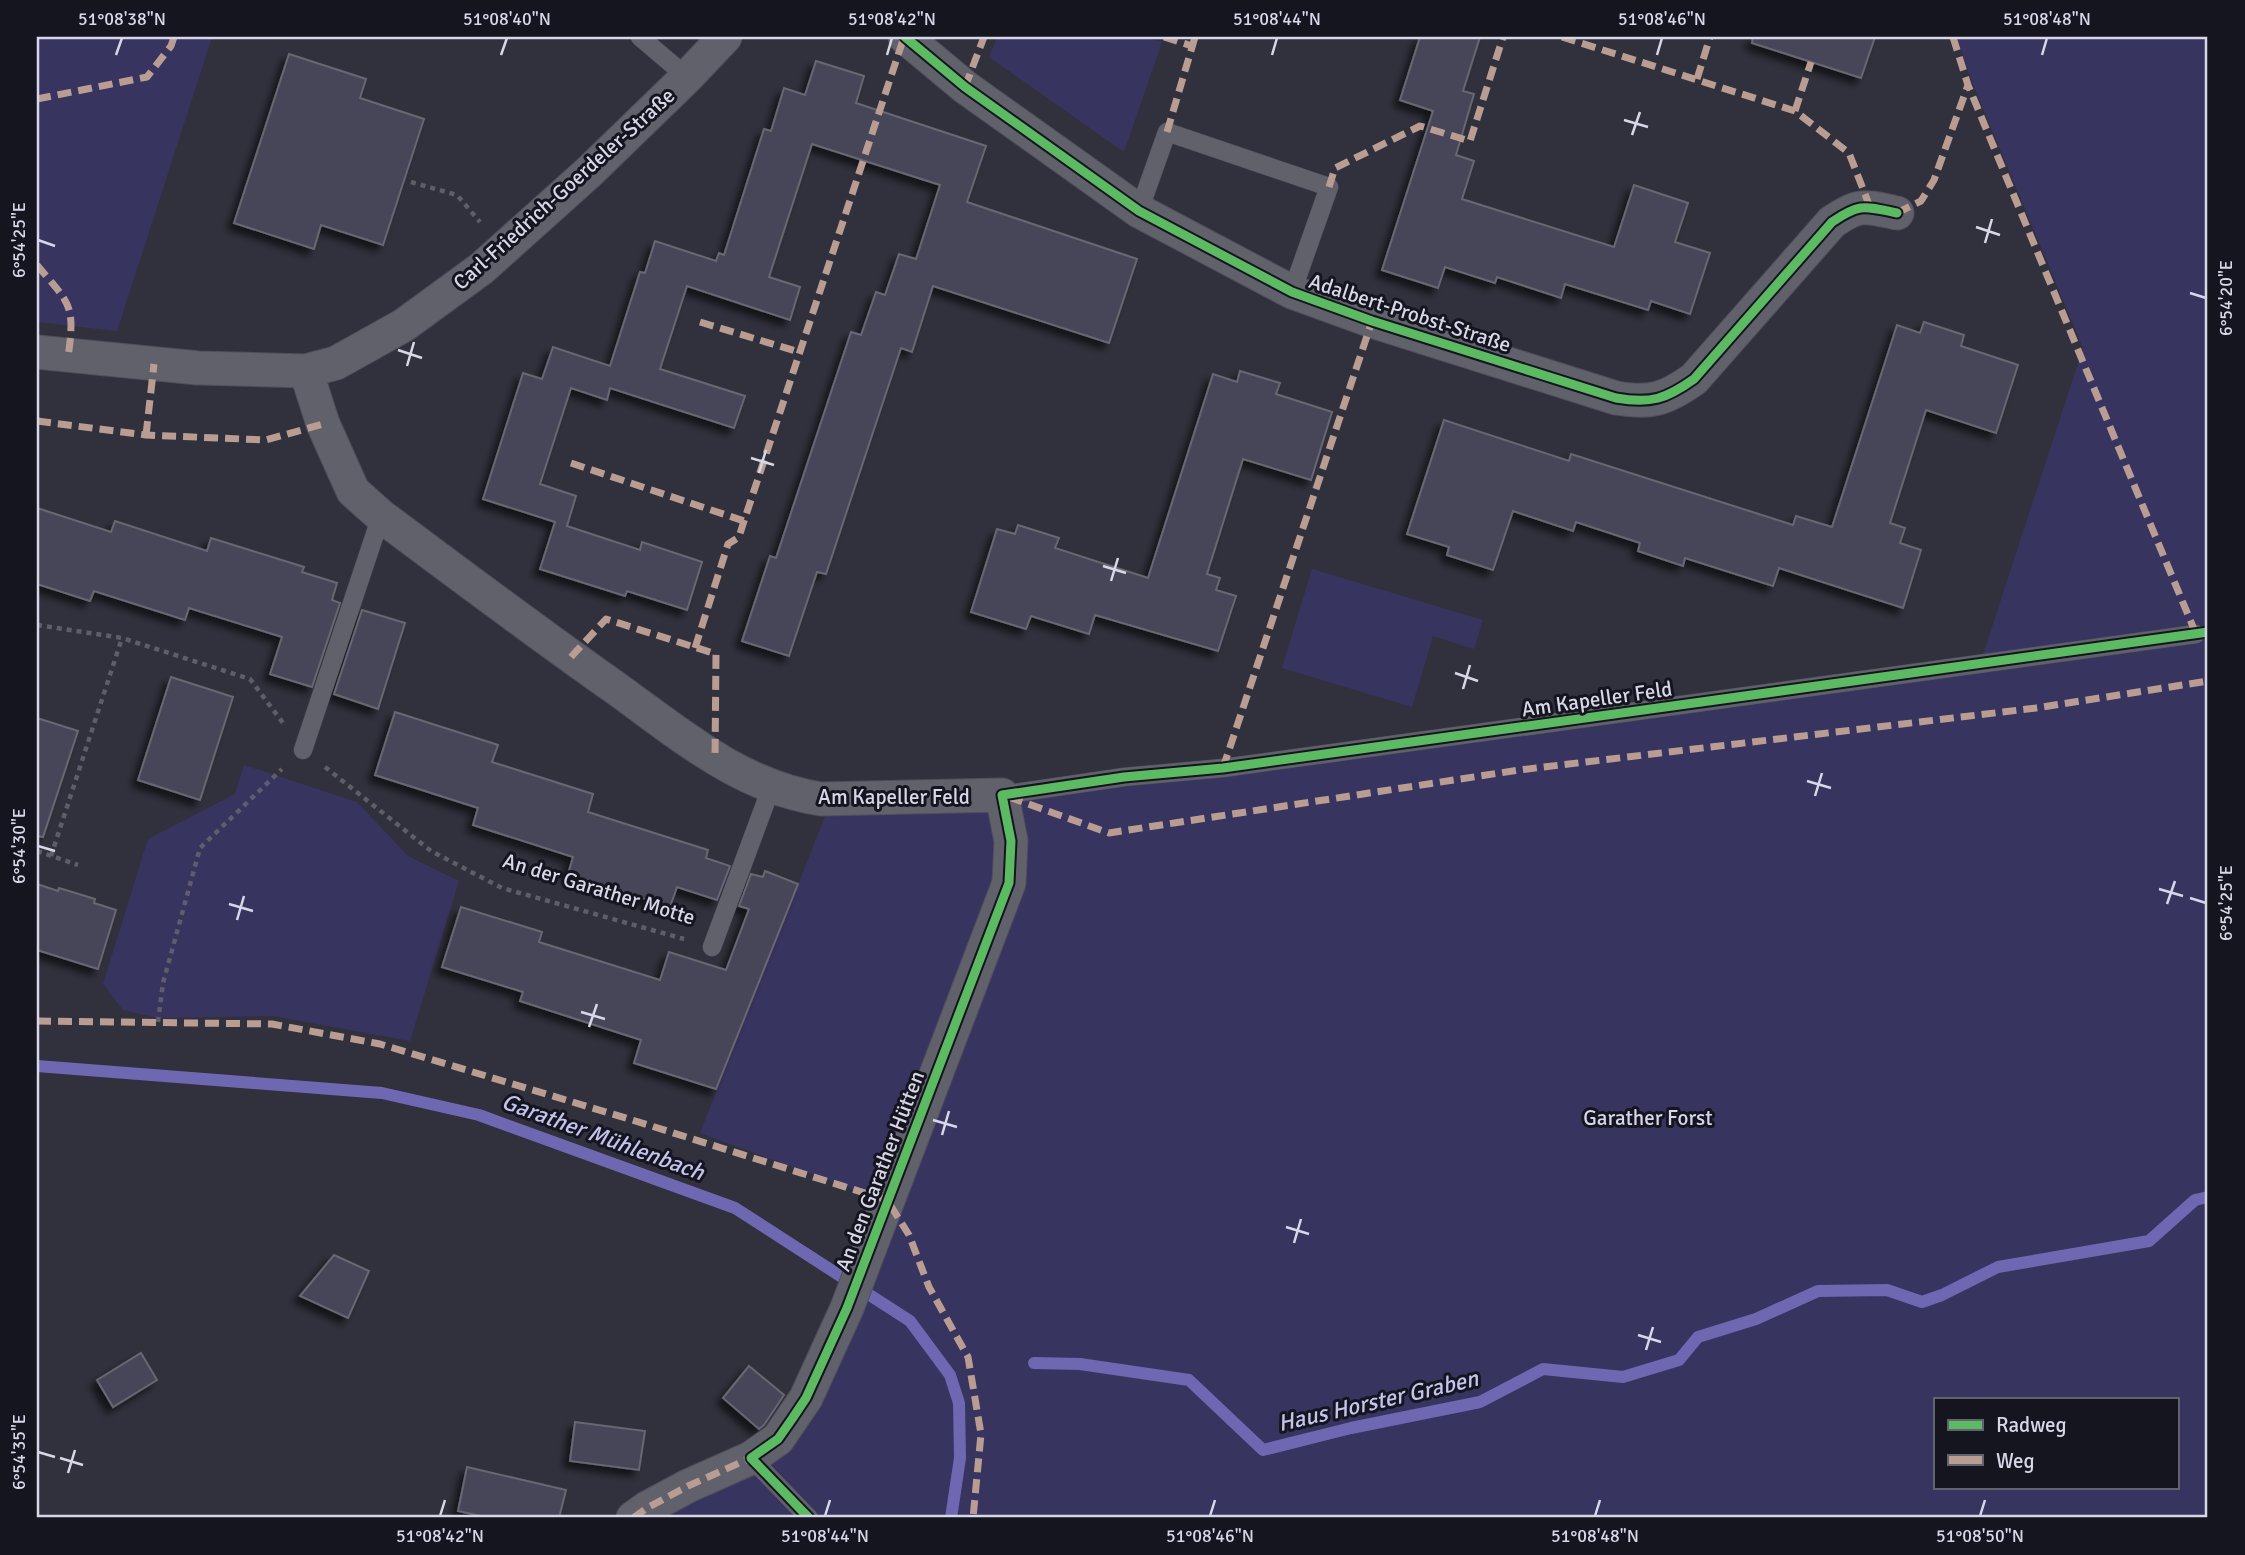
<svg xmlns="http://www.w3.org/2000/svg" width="2245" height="1555" viewBox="0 0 2245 1555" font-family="Signika,sans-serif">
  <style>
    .green { fill: #383460; fill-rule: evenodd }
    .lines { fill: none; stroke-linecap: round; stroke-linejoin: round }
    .stream { stroke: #6d68b1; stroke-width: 12 }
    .building { fill: #474559; stroke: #676772; stroke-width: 2; filter: url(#shadow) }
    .service-casing { stroke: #4f4f5b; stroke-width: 19 }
    .minor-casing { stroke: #4f4f5b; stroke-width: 35 }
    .path { stroke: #5f5e68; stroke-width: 4.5; stroke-dasharray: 5 5; stroke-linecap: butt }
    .service { stroke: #61616c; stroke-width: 18 }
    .minor { stroke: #61616c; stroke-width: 33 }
    .quiet { stroke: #b99d93; stroke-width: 7; stroke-dasharray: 14 7; stroke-linecap: butt }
    .cycleway-casing { stroke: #151520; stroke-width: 13 }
    .cycleway { stroke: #5cba63; stroke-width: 9 }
    .ticks { fill: none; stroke: #d7d7e8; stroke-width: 2.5 }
    .labels { text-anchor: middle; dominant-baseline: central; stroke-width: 6; stroke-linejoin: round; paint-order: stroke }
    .street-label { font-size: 21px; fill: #d7d7e8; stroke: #151520 }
    .park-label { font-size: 21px; fill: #d6d6ec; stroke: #151520 }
    .water-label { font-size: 23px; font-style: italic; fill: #c3c3ee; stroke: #151520 }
    .neatline { fill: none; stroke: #d7d7e8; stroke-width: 2.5 }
    .ticks-label { font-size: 18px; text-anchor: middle; fill: #d7d7e8 }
  </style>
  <defs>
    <filter id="shadow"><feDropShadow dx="-6" dy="6" stdDeviation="3.5" flood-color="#0009"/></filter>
  </defs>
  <rect width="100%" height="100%" fill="#31313d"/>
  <g class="green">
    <path d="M37 37H212L117 331 37 322Z"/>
    <path d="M997 37H1145L1162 42 1124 152 989 57Z"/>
    <path d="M1957 37H2208V1518H648L760 1459 885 1201 700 1133 828 809 1978 670 2083 348 1972 82ZM1935 1399H2177V1487H1935Z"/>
    <path d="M1312 569 1483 620 1474 649 1433 636 1412 707 1282 668Z"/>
    <path d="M244 765 357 802 408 856 459 881 410 1041 273 1016 158 1018 123 1010 103 984 148 839 235 794Z"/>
  </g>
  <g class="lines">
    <g class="stream">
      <path d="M37 1066 382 1093 479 1115 735 1208 910 1321 950 1375 959 1403 960 1458 951 1518"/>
      <path d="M1034 1363 1080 1364 1189 1380 1263 1450 1351 1428 1480 1402 1543 1369 1623 1377 1679 1360 1698 1337 1756 1319 1818 1291 1887 1290 1922 1302 1942 1295 1998 1267 2149 1241 2195 1200 2208 1197"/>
    </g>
  </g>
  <g class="building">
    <path d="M1420 37H1480L1463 91 1474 94 1456 155 1474 161 1462 199 1614 247 1634 185 1688 203 1675 242 1710 253 1690 314 1651 301 1648 310 1565 284 1561 298 1497 277 1495 283 1445 267 1438 288 1382 270 1433 111 1400 100Z"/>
    <path d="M1753 37H1875L1861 78 1752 43Z"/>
    <path d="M289 54 366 79 360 98 424 119 383 245 321 225 314 249 234 223Z"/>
    <path d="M816 61 864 76 856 103 986 146 967 202 1137 259 1109 343 933 286 912 352 901 348 826 574 817 572 789 656 742 641 770 556 776 558 851 332 861 335 876 292 885 295 899 254 916 259 940 185 812 144 769 277 800 287 790 320 687 286 660 369 745 396 734 428 610 388 607 400 571 388 540 484 576 496 567 526 640 550 642 542 702 562 687 610 627 591 625 596 540 569 555 522 483 499 523 373 542 379 553 347 610 366 640 272 645 273 655 241 716 261 719 253 724 255 764 129 771 131 784 88 805 95Z"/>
    <path d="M1924 322 1964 335 1961 346 2018 365 1996 433 1926 410 1890 523 1905 528 1900 543 1921 550 1903 608 1779 568 1773 586 1685 558 1683 566 1638 551 1640 543 1576 522 1573 531 1513 511 1493 570 1447 555 1449 547 1407 534 1444 420 1569 461 1571 454 1793 525 1796 516 1832 527 1897 325 1920 333Z"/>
    <path d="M1240 371 1280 383 1276 394 1332 412 1311 480 1243 459 1207 574 1220 578 1216 590 1236 596 1218 651 1095 615 1089 634 1031 616 1026 629 971 612 997 529 1015 534 1018 525 1059 538 1055 548 1148 578 1213 374 1237 382Z"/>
    <path d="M37 508 111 532 115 521 207 551 211 538 304 567 302 572 337 583 332 600 340 603 312 687 270 674 282 637 189 608 185 620 94 591 90 601 37 584Z"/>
    <path d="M362 610 405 623 378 709 334 694Z"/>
    <path d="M171 677 233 697 200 800 138 780Z"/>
    <path d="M395 712 498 745 492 762 593 794 588 812 708 850 706 858 730 866 717 900 677 887 670 907 568 874 573 857 473 825 478 808 375 775Z"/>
    <path d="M37 718 78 731 43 837 37 836Z"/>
    <path d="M765 871 798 884 716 1089 634 1063 641 1040 520 1001 523 992 442 967 461 907 542 932 539 942 660 980 669 952 726 970 749 909 739 906 751 874 763 877Z"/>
    <path d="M37 884 58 891 59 888 95 899 94 903 116 910 98 969 37 950Z"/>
    <path d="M334 1255 369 1271 348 1318 300 1296Z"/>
    <path d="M141 1353 157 1380 113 1407 97 1380Z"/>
    <path d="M749 1366 784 1395 764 1425 759 1429 723 1398Z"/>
    <path d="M575 1422 645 1431 639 1470 570 1461Z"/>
    <path d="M467 1467 566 1490 559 1518H490L458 1511Z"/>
  </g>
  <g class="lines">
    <defs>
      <g id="service">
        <path d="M640 37 687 77"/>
        <path d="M1139 211 1167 132 1329 187 1292 292"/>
        <path d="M303 750 381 516"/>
        <path d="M1002 795 1124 777 1223 768 2196 634"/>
        <path d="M712 947 771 788"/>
        <path d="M751 1458 809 1518"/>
      </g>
      <g id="minor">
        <path d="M905 37 965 87 1139 211 1292 292 1372 321 1616 398C1651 404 1666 399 1694 379L1832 222C1860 203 1864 206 1897 213"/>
        <path d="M37 352 198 368 306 371 336 363 404 325 482 268 589 172 687 77 725 37"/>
        <path d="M306 371 323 424 353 491 381 516C459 574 537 633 617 689 681 735 741 787 821 799L1002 795 1011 841 1009 883 847 1308 806 1398 778 1439 751 1458 688 1486 647 1508 633 1518"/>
      </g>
    </defs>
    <use href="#service" class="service-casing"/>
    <use href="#minor" class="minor-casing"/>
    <g class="path">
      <path d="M411 182 457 195 480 222"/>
      <path d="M37 625 122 638 250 679 283 723"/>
      <path d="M325 767 431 851 502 888 684 939"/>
      <path d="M37 851 78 865"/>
      <path d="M51 856 122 638"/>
      <path d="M158 1022 163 983 200 848 282 769"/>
    </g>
    <use href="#service" class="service"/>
    <use href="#minor" class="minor"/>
    <g class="quiet">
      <path d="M1164 37 1192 46"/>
      <path d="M1562 37 1795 111 1849 153 1870 207"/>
      <path d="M1953 37 1968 85 2196 634 2202 633"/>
      <path d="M1697 79 1710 37"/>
      <path d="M965 87 984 37"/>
      <path d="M37 99 147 77 171 46 174 37"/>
      <path d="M1795 111 1811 62"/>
      <path d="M1167 132 1195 37"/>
      <path d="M1329 187 1335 168 1420 126 1470 141 1503 37"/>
      <path d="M1897 213 1921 201 1934 180 1968 85"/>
      <path d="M37 265C69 304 76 303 68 357"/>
      <path d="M700 322 799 352"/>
      <path d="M37 421 146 435 266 440 323 424"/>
      <path d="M146 435 154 364"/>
      <path d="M571 463 744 521"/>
      <path d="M695 648 728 544 739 537 744 521 904 37"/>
      <path d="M571 657 606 619 716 654 715 759"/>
      <path d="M1223 768 1372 321"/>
      <path d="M1009 797 1109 833 1519 770 2036 708 2208 681"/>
      <path d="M37 1021 272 1024 380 1044 629 1119 887 1200 909 1235 929 1287 968 1357 981 1434 973 1518"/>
      <path d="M633 1518 647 1508 688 1486 755 1456"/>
    </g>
    <defs>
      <g id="cycleway">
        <path d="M905 37 965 87 1139 211 1292 292 1372 321 1616 398C1651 404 1666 399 1694 379L1832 222C1860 203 1864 206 1897 213"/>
        <path d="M809 1518 751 1458 778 1439 792 1419 806 1398 847 1308 1009 883 1011 841 1002 795 1124 777 1223 768 2208 632"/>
      </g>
    </defs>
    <use href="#cycleway" class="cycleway-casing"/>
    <use href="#cycleway" class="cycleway"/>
  </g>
  <path class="ticks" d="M116 55 122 38M501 55 507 38M887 55 892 38M1272 55 1277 38M1657 55 1662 38M2042 55 2047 38M1624 120 1648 127M1632 135 1640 112M1976 227 2000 235M38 240 55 246M1985 243 1992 219M2190 293 2206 298M398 350 422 358M407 366 414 342M751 458 774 465M759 473 766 450M1103 566 1126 573M1111 581 1118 558M1455 673 1478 681M1463 689 1470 665M1807 781 1831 788M1815 796 1822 773M38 846 55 851M2159 889 2183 896M2190 898 2206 903M229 904 253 911M2167 904 2175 881M237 920 244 896M581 1012 605 1019M589 1027 597 1004M933 1120 957 1127M942 1135 949 1111M1286 1227 1309 1234M1294 1243 1301 1219M1638 1335 1661 1342M1646 1350 1653 1327M38 1452 55 1457M60 1458 83 1465M68 1473 75 1450M440 1516 445 1500M825 1516 830 1500M1210 1516 1215 1500M1595 1516 1600 1500M1980 1516 1985 1500"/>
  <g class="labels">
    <g class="street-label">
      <text transform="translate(564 189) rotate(-42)">Carl-Friedrich-Goerdeler-Straße</text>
      <text transform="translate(1410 313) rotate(18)">Adalbert-Probst-Straße</text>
      <text transform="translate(1597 699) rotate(-8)">Am Kapeller Feld</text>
      <text x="894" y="797">Am Kapeller Feld</text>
      <text transform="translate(599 889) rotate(17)">An der Garather Motte</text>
      <text transform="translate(880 1171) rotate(-69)">An den Garather Hütten</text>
    </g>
    <g class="park-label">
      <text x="1648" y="1118">Garather Forst</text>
    </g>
    <g class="water-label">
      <text transform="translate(603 1137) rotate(20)">Garather Mühlenbach</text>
      <text transform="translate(1378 1401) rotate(-13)">Haus Horster Graben</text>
    </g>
  </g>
  <rect width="2245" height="1555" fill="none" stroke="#151520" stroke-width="77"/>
  <rect x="1934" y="1398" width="245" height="91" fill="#151520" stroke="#636370" stroke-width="2"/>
  <rect x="1948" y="1420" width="35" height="10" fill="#5cba63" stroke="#636370" stroke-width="2"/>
  <text x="1996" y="1432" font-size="21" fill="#d7d7e8">Radweg</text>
  <rect x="1948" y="1455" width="35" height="10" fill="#b99d93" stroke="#636370" stroke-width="2"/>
  <text x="1996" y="1468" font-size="21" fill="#d7d7e8">Weg</text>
  <rect x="38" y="38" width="2168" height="1478" class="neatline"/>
  <g class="ticks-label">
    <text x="122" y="25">51°08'38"N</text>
    <text x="507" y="25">51°08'40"N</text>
    <text x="892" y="25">51°08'42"N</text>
    <text x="1277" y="25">51°08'44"N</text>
    <text x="1662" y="25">51°08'46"N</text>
    <text x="2047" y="25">51°08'48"N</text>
    <text transform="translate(19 240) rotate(-90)" y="6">6°54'25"E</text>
    <text transform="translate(2226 298) rotate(-90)" y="6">6°54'20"E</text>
    <text transform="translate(19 846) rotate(-90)" y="6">6°54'30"E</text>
    <text transform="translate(2226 903) rotate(-90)" y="6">6°54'25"E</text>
    <text transform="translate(19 1452) rotate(-90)" y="6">6°54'35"E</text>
    <text x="440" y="1542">51°08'42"N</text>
    <text x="825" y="1542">51°08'44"N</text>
    <text x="1210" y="1542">51°08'46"N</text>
    <text x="1595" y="1542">51°08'48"N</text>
    <text x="1980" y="1542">51°08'50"N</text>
  </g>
</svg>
